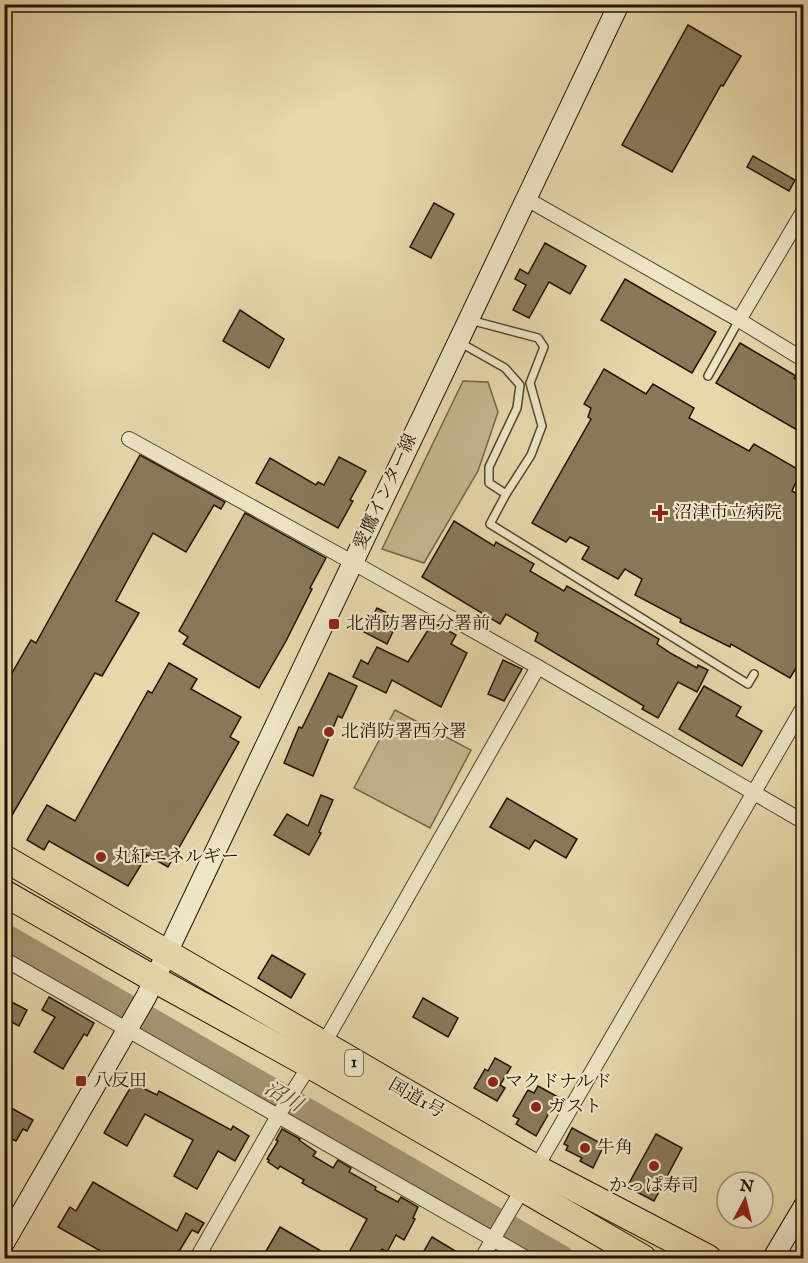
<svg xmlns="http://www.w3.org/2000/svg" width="808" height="1263" viewBox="0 0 808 1263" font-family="'IM FELL English','Noto Serif JP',serif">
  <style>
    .green { fill: #c5b78f; stroke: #73654a; stroke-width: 1.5 }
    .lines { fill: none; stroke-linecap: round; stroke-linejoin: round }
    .river { stroke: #a49573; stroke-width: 26 }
    .building { fill: #88795b; stroke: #211305; stroke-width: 1.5 }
    .lane-casing { stroke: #52442e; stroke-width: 10 }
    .street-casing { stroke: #52442e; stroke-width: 16 }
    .secondary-casing { stroke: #211305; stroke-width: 22 }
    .highway-casing { stroke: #211305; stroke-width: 28 }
    .lane { stroke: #efe6c8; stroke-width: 7 }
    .street { stroke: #efe6c8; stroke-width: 14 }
    .secondary { stroke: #efe6c8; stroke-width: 20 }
    .highway { stroke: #e7d8ab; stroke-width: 26 }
    .poi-dot { fill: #8f2418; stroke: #efe6c8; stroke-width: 2 }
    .labels { text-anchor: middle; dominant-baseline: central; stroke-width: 4.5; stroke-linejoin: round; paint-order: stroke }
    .shield { fill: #efe6c8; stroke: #5f5240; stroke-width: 1.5 }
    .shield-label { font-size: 16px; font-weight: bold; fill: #211305 }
    .street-label { font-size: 18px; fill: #211305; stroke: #efe6c8 }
    .poi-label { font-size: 18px; fill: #211305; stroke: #efe6c8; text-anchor: start }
    .water-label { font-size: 20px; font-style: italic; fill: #554731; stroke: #efe6c8 }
  </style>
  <rect width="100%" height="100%" fill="#e7d8ab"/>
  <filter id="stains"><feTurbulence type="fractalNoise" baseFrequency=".00333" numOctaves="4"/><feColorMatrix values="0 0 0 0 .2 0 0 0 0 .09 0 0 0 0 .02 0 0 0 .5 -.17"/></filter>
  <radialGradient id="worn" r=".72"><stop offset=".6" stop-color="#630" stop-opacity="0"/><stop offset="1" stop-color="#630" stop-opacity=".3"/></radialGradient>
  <g class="green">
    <path d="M463 381 488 382 498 412 478 471 424 563 382 549Z"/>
    <path d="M395 710 471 750 430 828 354 788Z"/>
  </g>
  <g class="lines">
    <path class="river" d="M4 936 561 1258"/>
  </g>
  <g class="building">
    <path d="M688 25 741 56 723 86 721 85 672 172 622 145Z"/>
    <path d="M753 156 795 180 789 191 747 167Z"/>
    <path d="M434 203 454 214 431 258 410 247Z"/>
    <path d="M545 243 586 266 570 294 549 282 529 318 513 310 526 285 515 279 520 269 528 274Z"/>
    <path d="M625 279 716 332 692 373 601 320Z"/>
    <path d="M240 310 284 339 269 368 223 341Z"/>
    <path d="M740 343 796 376 794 378 804 384V434L716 383Z"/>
    <path d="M604 369 646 394 653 384 694 408 689 418 749 451 754 444 801 471 792 491 804 498V655L790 678 731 644 730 647 680 622 681 619 635 595 642 579 625 569 618 579 582 559 589 547 570 537 566 542 532 523 591 419 588 417 591 408 584 404Z"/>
    <path d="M140 455 225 502 221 509 214 505 186 552 153 533 116 601 139 613 102 676 95 673 4 829V687L31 640 36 643Z"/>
    <path d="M339 457 366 471 350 500 353 501 338 528 256 483 270 458 316 485 318 482 324 485Z"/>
    <path d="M245 513 326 558 310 588 312 589 286 641 259 688 183 644 188 637 179 631Z"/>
    <path d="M454 521 494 546 496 542 534 564 530 571 564 591 567 586 659 639 657 644 672 654 697 668 698 665 708 670 697 692 678 682 658 718 642 709 644 706 535 641 538 633 506 614 500 624 422 577Z"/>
    <path d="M377 608 399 619 387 644 364 632Z"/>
    <path d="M433 622 456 635 451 644 467 653 441 707 392 680 386 693 353 677 361 660 368 664 377 647 408 662Z"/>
    <path d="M503 660 522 669 504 701 488 694Z"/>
    <path d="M169 663 197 679 191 689 241 717 230 737 239 742 168 867 147 855 128 886 49 841 44 850 27 840 47 805 75 821 148 691 152 693Z"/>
    <path d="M329 673 357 686 342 718 338 716 313 776 284 763 299 727 302 728Z"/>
    <path d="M704 686 741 707 736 716 762 731 742 766 679 729Z"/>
    <path d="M321 795 333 800 319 832 321 833 309 855 274 835 287 814 308 826Z"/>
    <path d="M507 798 577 839 566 858 535 840 529 849 490 827Z"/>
    <path d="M272 955 305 974 291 998 258 978Z"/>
    <path d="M49 997 94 1023 87 1036 84 1034 63 1069 34 1052 55 1017 42 1010Z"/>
    <path d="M4 998 27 1010 19 1026 4 1018Z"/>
    <path d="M423 998 458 1018 448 1037 413 1017Z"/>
    <path d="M495 1058 511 1067 500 1085 505 1088 497 1101 474 1088 485 1069 488 1071Z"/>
    <path d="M133 1083 157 1095 159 1091 231 1130 233 1126 249 1136 235 1161 218 1151 197 1189 174 1176 193 1140 145 1114 127 1146 104 1133Z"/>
    <path d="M538 1086 558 1097 536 1136 516 1124 519 1119 513 1116 528 1090 534 1093Z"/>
    <path d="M4 1104 33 1120 27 1131 23 1129 16 1141 4 1135Z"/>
    <path d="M572 1128 604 1145 593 1168 580 1161 582 1158 566 1150 568 1146 564 1144Z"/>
    <path d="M282 1129 300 1139 299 1140 316 1152 313 1156 333 1168 338 1160 351 1168 349 1172 376 1187 375 1190 398 1202 401 1197 418 1207 413 1218 415 1219 404 1240 396 1235 387 1252 382 1249 377 1258H346L367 1219 302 1183 304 1180 280 1166 278 1169 268 1162 269 1160 267 1159 278 1141 276 1140Z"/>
    <path d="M656 1134 682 1148 654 1201 627 1187Z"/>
    <path d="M93 1182 177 1231 186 1213 204 1223 198 1233 192 1230 175 1258H113L58 1227 70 1207 76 1211Z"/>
    <path d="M280 1227 333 1258H262Z"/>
    <path d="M432 1237 467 1258H437L424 1251Z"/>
  </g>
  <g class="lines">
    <defs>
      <g id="lane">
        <path d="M459 342 505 368 520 385 517 408 489 467V483L506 494 531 455 542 426 530 383 544 347 538 338 470 320"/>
        <path d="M708 376 739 320"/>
        <path d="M506 494 490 524 748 684 754 674"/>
      </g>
      <g id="street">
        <path d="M525 198 739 320 804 360"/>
        <path d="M739 320 804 210"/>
        <path d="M129 439 352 562 538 667 804 822"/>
        <path d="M4 959 526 1258"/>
        <path d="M323 1045 538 667"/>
        <path d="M536 1168 804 706"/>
        <path d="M197 1258 282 1109 310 1065"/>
        <path d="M482 1258 522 1190"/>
      </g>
      <g id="secondary">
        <path d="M4 1243 146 997 619 4"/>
        <path d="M773 1258 804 1206"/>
      </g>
      <g id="highway">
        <path d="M4 858 536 1168 708 1258"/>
        <path d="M4 893 154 979 310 1065 643 1258"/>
      </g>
    </defs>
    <use href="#lane" class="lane-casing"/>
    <use href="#street" class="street-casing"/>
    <use href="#secondary" class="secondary-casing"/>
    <use href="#highway" class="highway-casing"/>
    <use href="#lane" class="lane"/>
    <use href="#street" class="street"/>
    <use href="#secondary" class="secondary"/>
    <use href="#highway" class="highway"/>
  </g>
  <g class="poi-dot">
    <path d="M657 504h6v6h6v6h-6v6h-6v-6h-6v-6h6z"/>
    <rect x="328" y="618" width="12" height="12" rx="3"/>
    <circle cx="329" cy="732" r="6"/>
    <circle cx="101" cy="857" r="6"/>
    <rect x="75" y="1075" width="12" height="12" rx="3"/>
    <circle cx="493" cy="1082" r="6"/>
    <circle cx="536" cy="1107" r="6"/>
    <circle cx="585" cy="1148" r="6"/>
    <circle cx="654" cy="1166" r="6"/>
  </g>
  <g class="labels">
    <rect class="shield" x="345" y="1050" width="18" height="26" rx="4.5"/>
    <g class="shield-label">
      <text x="354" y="1063">1</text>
    </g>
    <g class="street-label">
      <text transform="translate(386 492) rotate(-65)">愛鷹インター線</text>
      <text transform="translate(416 1099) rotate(30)">国道1号</text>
    </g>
    <g class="poi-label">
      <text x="674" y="513">沼津市立病院</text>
      <text x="346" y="624">北消防署西分署前</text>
      <text x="341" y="732">北消防署西分署</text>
      <text x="113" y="857">丸紅エネルギー</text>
      <text x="93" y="1081">八反田</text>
      <text x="505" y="1082">マクドナルド</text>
      <text x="548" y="1107">ガスト</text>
      <text x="597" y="1148">牛角</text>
      <text x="654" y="1186" text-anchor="middle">かっぱ寿司</text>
    </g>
    <g class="water-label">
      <text transform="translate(283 1097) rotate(30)">沼川</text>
    </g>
  </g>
  <rect width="808" height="1263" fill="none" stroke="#e7d8ab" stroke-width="24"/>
  <rect x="6" y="6" width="796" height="1251" fill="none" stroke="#211305" stroke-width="3"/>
  <rect x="12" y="12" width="784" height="1239" fill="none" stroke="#211305" stroke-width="1.5"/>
  <g transform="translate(745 1200) rotate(7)"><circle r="28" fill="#efe6c8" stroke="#9d927a" stroke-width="1.5"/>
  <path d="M0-4.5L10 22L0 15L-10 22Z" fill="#8f2418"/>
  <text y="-9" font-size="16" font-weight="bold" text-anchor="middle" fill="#211305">N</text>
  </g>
  <rect width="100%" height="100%" filter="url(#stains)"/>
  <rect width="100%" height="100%" fill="url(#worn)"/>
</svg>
